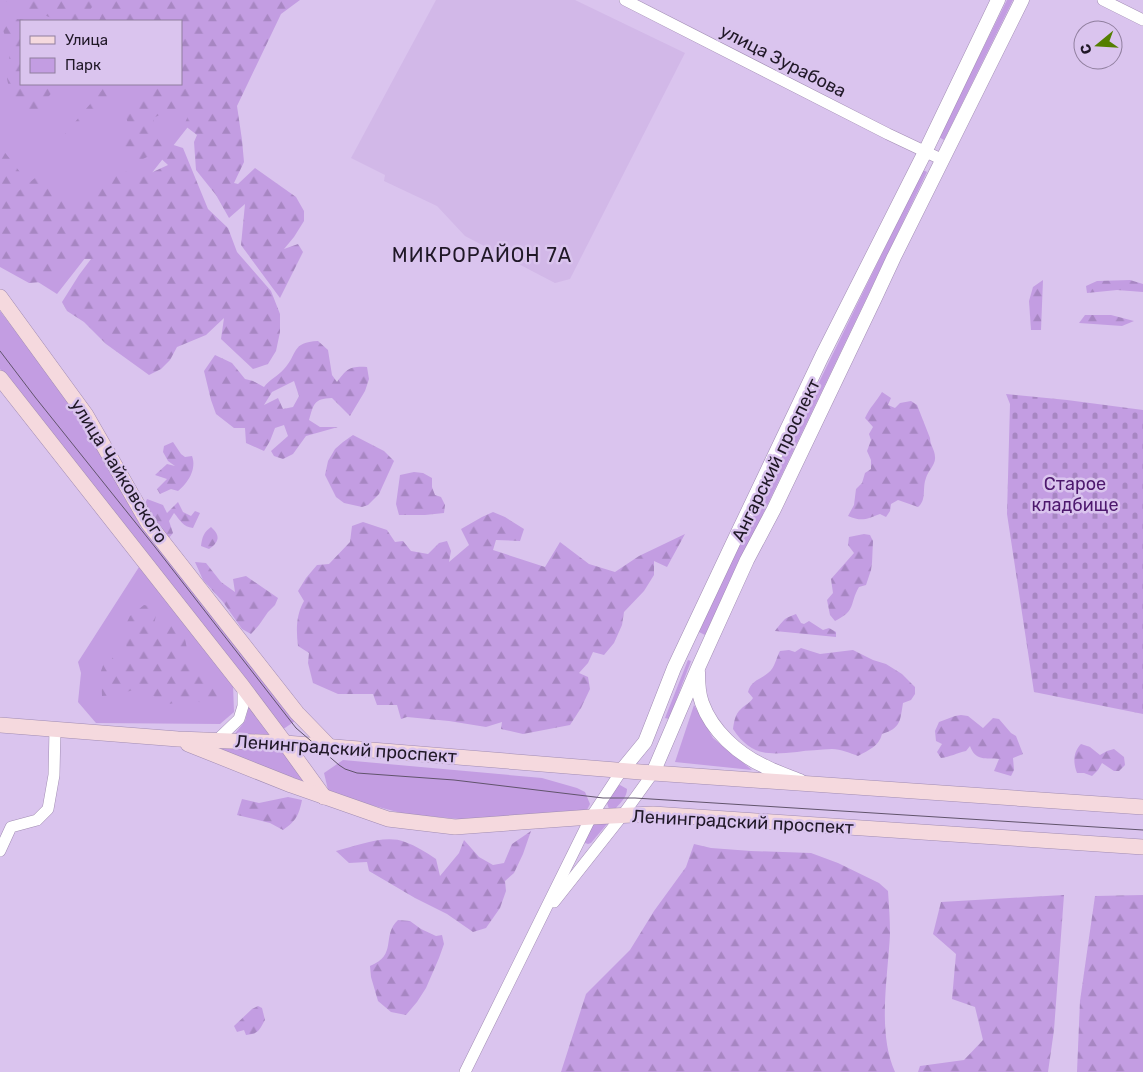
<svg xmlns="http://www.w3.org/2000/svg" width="1143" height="1072" viewBox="0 0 1143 1072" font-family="Rubik,sans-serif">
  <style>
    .built { fill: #d2b8e8 }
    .green { fill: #c39de2; fill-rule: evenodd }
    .forest { fill: url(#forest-firs); fill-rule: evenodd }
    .cemetery { fill: url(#cemetery-stones) }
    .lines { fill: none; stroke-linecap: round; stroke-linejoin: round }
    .minor-casing { stroke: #a18cb3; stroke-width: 12 }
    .tertiary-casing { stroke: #a18cb3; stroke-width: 15 }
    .secondary-casing { stroke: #a18cb3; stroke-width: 16 }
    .minor { stroke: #fff; stroke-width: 11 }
    .tertiary { stroke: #fff; stroke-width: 14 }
    .secondary { stroke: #f5d9de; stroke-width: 15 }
    .tram { stroke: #61546c; stroke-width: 1 }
    .labels { text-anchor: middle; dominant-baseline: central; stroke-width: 5; stroke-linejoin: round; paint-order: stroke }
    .street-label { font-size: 18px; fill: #201827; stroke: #dac4ee }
    .park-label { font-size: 18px; fill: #4d186d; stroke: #dac4ee }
    .quarter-label { font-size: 20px; letter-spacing: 1px; fill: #201827; stroke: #dac4ee }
  </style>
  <defs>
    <pattern id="forest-firs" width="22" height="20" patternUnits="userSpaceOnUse" patternTransform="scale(1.25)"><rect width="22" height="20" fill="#c39de2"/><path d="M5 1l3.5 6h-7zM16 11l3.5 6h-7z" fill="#a786c2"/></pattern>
    <pattern id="cemetery-stones" width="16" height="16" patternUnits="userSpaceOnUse" patternTransform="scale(1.25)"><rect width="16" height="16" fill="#c39de2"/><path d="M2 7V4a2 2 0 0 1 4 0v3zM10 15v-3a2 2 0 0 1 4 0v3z" fill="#a786c2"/></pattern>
  </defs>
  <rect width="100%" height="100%" fill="#dac4ee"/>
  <path class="built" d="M436 0H575L685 53 570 279 555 283 465 236 437 206 384 181 385 175 351 158Z"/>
  <g class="green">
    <path d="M0 0H295L281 8 57 294 0 258ZM21 21H181V84H21Z"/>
    <path d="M1007 0H1013L944 140 939 137Z"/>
    <path d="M923 170 927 172 705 635 697 631Z"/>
    <path d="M0 311 65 395 295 721 282 730 0 369Z"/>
    <path d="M139 567 233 685 234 712 220 724 96 723 78 702 81 673 78 662Z"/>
    <path d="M688 660 691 661 669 719 665 718Z"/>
    <path d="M694 705 713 738 752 770 675 762Z"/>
    <path d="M249 706 273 736H233L245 721Z"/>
    <path d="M208 746 282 749 311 787Z"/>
    <path d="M343 760 542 778 577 788 585 792 590 804 586 812 470 820 405 814 329 794 324 773Z"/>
    <path d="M620 785 627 789C627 797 621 802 616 808L609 809 607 803 617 786Z"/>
    <path d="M594 823 607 824 591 843 588 844 585 843 584 840Z"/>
  </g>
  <g class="forest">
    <path d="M3 0H97L82 21H60Z"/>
    <path d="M107 0H300L281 14 237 106 242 140 244 162 234 183 238 184 255 168 296 197 304 211V221L294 237 284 249 298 244 303 252 280 298 241 245 245 204 229 218 216 195 196 170 194 142 197 135 184 125 193 105 169 126 162 114 153 118 158 140 183 148 208 209 228 228 237 252 271 291 280 314V332L276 351 268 364 253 369 221 339 224 318 206 335 177 347 170 360 161 369 149 375 106 344 84 322 67 311 62 302 79 275 91 259H73L53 281 29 283 0 267V150H3L23 176 11 197 35 178 49 188 55 202 63 196 80 203 115 166 129 173 131 182 168 165 155 153 139 161 135 149 123 152 128 123 123 110 138 95 137 84H181V21H99L104 5Z"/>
    <path d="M10 18 33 21H21V84H59L30 119 14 107 7 79 10 51 3 30Z"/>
    <path d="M107 84H125V87L102 107 66 145 59 141Z"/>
    <path d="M1043 280 1041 330H1031L1029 301 1033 287Z"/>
    <path d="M1130 280 1143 284V292L1117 290 1087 293 1086 286 1097 281Z"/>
    <path d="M1085 315H1111L1134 321 1122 326 1079 323Z"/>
    <path d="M318 341 328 350 332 375 337 382C347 369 349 366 367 367L369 379 365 391 350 416 332 398C313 399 314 404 309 420L320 427H338L306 436 293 454 283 459 274 456 271 451 288 436 284 425 275 428 270 441 264 451 246 443 245 428H234L216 414 211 400 204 371 215 355 232 363 245 379 253 381 264 387C269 380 278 376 284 369 298 354 291 342 318 341ZM294 381 299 396 293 407 283 409 278 398 264 405 272 392Z"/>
    <path d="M882 392 891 398 888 405 895 408 900 403 911 401 917 405 930 438C930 445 935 450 935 457 936 464 928 471 926 478 922 488 927 500 918 507L898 500 891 504 890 511 886 517 880 514C867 519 862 522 848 516L854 505 856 489 862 483 865 473 871 469V460L867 451 871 440 869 434 873 427 865 418C870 407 876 402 882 392Z"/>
    <path d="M353 435 384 451 394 461 379 494 368 505 362 507 344 503 336 497 325 475 328 461 335 449 343 442Z"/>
    <path d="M173 442 181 454 185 457 192 456C197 469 188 483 178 491L171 489 160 494 157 489 167 479 155 475 167 464 175 466 168 461 163 452 164 446Z"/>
    <path d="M414 472 423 473 432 478V487L435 495 441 497 445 505 444 513 425 515H399L396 504 400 475Z"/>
    <path d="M147 499 163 505 167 513 178 502 183 512 191 516 195 511 200 513 193 528C183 527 180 520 174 513L169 521 173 533 168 539 161 532 145 504Z"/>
    <path d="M493 512 505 517 524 529 520 541 496 540 493 550 545 567 560 542 589 564 615 572 639 556 685 534 667 567 654 561V575L644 591 624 612 622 625 614 643 604 655 593 652 588 663 579 673 588 677 590 689 581 708 570 725 523 734 501 729 502 722 486 727 449 721 407 717 401 719 397 705H377L373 694H338L313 683 308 663 309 653 298 646C296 630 296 615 304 601L298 591 306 578 317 565 329 564 350 542 352 526 363 522 387 530 395 542 403 541 411 551 428 554 439 543 447 541 451 551 449 562 469 545 461 529 482 517Z"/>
    <path d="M211 527C221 536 219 542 209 549L201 546C202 537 204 532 211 527Z"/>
    <path d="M864 534 870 535 873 541 872 563 871 570 866 585 859 587C849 604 857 610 835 621L830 615 827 600 833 593 831 579 854 553 848 545 849 537Z"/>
    <path d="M195 562 206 563 221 582 235 592 233 579 246 576 278 598 275 605 268 612 259 625 251 634 242 629 223 602 203 580Z"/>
    <path d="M144 605 149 606 156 615 154 625 150 637 164 625 179 627 185 639 189 659 200 661 213 684 218 695 216 702C203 706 206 703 195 701 185 700 175 703 165 705L150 693 133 690 117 695 102 696 101 671 108 652 115 661 119 671 127 667V651L124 628 130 616Z"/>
    <path d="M796 614 801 623 804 624 809 621 823 630 829 628 836 632V637L775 631C777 628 782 622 785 619 788 617 793 615 796 614Z"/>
    <path d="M801 648 820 654 853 650 873 660 886 664 902 674 915 687V694L911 700 903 703C900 721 901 728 882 734 879 746 869 750 858 756 850 753 841 749 832 749 820 750 808 750 797 752 768 755 751 756 733 729 734 722 735 714 741 709 745 705 750 703 753 698L748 692C751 680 760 680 768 673 775 668 776 658 780 651L789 650 795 652Z"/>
    <path d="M961 715 968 716 983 728 993 718 999 719 1011 733 1016 736 1023 754 1013 758 1014 770 1011 776 994 771 999 759C986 758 975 761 970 746L966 751C957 753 950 757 941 758L937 752 942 744 936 741 935 731 939 722 955 716Z"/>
    <path d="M1081 744 1090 747 1100 755 1107 751 1114 749 1124 757 1125 765 1119 771H1114L1102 763 1098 770 1092 776 1084 773H1077C1073 763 1073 752 1081 744Z"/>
    <path d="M288 797 302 800C299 815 296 821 283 830L270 823 237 815 242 799 259 803Z"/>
    <path d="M531 831 523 854 514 873 505 881 506 891 500 908 486 928 473 932 447 914 415 898 369 871 367 862 349 863 336 851C357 846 385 834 405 842 416 846 426 852 436 859L440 876 459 853 464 840 479 857 493 865 504 863 512 844Z"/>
    <path d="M694 844 711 848 751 851 811 853 838 863 879 883 888 891C889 905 890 920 890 934 888 977 877 1032 895 1072H561L586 994 630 950 654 911 686 867Z"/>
    <path d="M1064 895 1054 1030 1048 1072H918L920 1066 964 1060 983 1040 975 1007 952 999 956 954 933 934 941 902Z"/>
    <path d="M1143 895V1072H1077L1080 1001 1095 896Z"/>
    <path d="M398 920 410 921 421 929 436 936 442 935 444 944 439 958 426 988 417 1002 406 1015 391 1012 378 1001 371 977 370 966C398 955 381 936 398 920Z"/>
    <path d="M258 1006 262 1008 265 1020C259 1030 259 1034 246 1035L244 1030 237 1032 234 1026 252 1009Z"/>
  </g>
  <path class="cemetery" d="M1006 394 1067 400 1143 410V714L1034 692 1007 514 1010 404Z"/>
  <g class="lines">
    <defs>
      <g id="minor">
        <path d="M625 0 888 134 943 160"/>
        <path d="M1103 0 1143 20"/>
        <path d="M216 741 239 719 243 706V687"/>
        <path d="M0 851 11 827 37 820 48 809 54 775 55 729"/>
        <path d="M554 902 622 816 653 773"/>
        <path d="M465 1072 591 817 622 770"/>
      </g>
      <g id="tertiary">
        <path d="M698 672C698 683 698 693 702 703 712 731 738 754 764 766 775 772 788 776 800 781"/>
        <path d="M622 770 645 742 674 668 732 545 822 356 925 152 998 0"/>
        <path d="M653 773 698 668 747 560 774 509 874 300 894 257 1022 0"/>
      </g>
      <g id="secondary">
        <path d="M0 297 86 415 148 523 297 713 329 746"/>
        <path d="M0 378 243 687 285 743 324 797"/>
        <path d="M0 725 178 739 285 743 653 773 1143 807"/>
        <path d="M188 744 291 785 388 819 455 827 591 817 653 814 1143 847"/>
      </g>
    </defs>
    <use href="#minor" class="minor-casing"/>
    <use href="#tertiary" class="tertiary-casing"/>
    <use href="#secondary" class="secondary-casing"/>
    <use href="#minor" class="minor"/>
    <use href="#tertiary" class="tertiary"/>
    <use href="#secondary" class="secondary"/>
    <path class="tram" d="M0 351 35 397 155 547 296 728 339 765 345 769 357 773 454 780 603 798H635L1143 830"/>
  </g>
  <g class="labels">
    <g class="street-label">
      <text transform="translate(783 61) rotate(27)">улица Зурабова</text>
      <text transform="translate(776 460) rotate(-64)">Ангарский проспект</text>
      <text transform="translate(119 471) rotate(58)">улица Чайковского</text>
      <text transform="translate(346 749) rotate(4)">Ленинградский проспект</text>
      <text transform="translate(743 822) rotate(3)">Ленинградский проспект</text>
    </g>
    <g class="park-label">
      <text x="1075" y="484">Старое<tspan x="1075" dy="21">кладбище</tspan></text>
    </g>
    <g class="quarter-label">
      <text x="482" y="255">МИКРОРАЙОН 7А</text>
    </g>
  </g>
  <rect x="20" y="20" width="162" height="65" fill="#dac4ee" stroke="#907f9e"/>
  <rect x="30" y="36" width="25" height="8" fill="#f5d9de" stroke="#907f9e"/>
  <text x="65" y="45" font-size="15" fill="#201827">Улица</text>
  <rect x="30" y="58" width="25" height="15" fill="#c39de2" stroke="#907f9e"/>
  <text x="65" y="70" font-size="15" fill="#201827">Парк</text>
  <g transform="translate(1098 45) rotate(252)"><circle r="24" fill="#dac4ee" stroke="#907f9e"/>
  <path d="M0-4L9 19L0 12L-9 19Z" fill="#547e00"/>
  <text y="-8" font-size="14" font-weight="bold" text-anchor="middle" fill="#201827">С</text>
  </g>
</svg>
